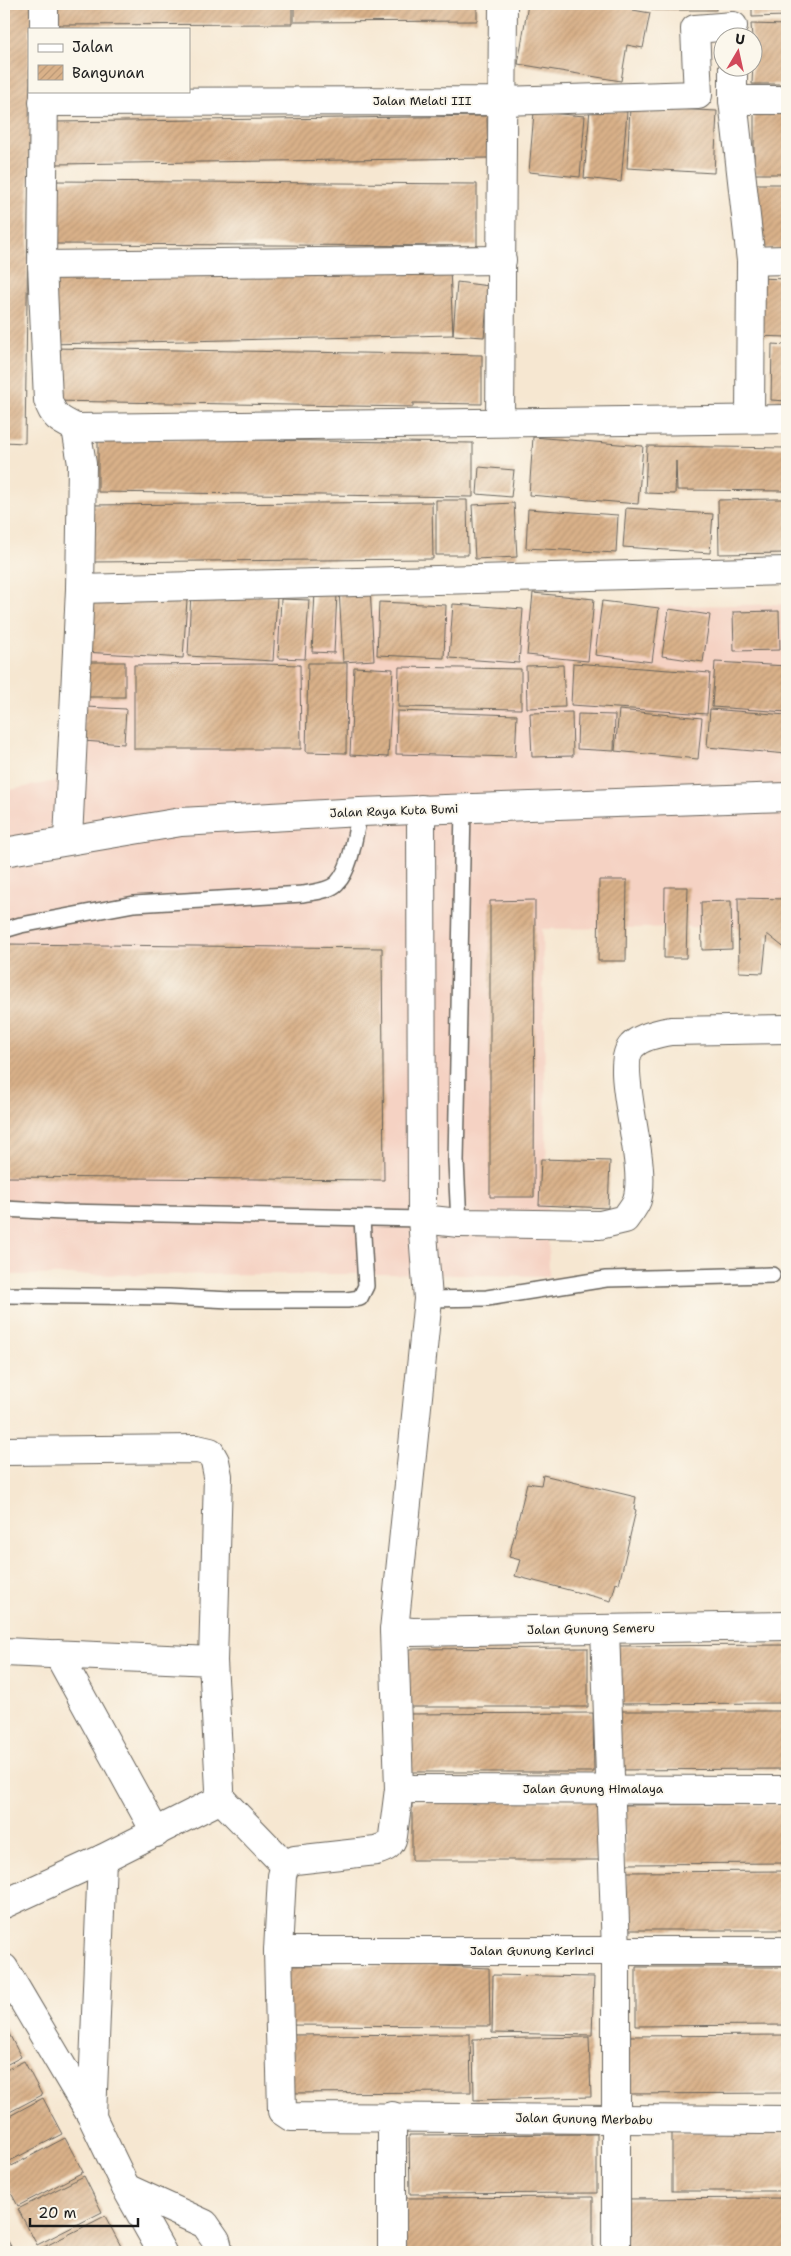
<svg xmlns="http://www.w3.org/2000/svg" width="791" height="2256" viewBox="0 0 791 2256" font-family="'Shantell Sans',sans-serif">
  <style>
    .built { fill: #f5d2c3 }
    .building { fill: url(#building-hatch) }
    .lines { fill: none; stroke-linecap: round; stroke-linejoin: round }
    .lane-casing { stroke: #68635b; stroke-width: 18 }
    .street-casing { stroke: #68635b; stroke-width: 30 }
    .secondary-casing { stroke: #68635b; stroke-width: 30 }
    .lane { stroke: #fff; stroke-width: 15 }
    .street { stroke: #fff; stroke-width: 28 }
    .secondary { stroke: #fff; stroke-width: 28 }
    .labels { text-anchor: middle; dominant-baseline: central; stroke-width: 4; stroke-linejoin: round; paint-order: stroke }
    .street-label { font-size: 12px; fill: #1c1c1c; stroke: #fbf7ec }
  </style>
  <defs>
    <pattern id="building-hatch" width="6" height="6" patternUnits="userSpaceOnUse" patternTransform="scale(1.25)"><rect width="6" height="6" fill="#d9b189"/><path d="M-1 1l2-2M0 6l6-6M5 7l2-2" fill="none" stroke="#ba9876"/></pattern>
  </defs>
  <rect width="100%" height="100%" fill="#fbf7ec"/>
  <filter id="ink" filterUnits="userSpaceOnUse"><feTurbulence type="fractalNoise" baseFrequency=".02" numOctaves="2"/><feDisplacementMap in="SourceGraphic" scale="10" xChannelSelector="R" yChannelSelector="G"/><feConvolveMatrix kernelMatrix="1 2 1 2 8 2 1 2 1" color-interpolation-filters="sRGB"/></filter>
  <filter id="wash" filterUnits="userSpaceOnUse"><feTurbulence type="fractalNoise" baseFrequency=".0096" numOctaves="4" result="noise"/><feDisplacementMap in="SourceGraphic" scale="20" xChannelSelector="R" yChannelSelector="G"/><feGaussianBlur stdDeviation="1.12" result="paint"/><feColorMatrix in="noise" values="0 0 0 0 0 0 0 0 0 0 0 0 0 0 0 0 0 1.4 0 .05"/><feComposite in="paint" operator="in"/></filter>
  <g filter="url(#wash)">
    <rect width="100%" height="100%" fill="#f6e7d1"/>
    <path class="built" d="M787 604V926L542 929 549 1276 377 1274 4 1275V791L71 778 79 616Z"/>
    <g id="blocks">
      <g class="building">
        <path d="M4 4H32V29H29L30 91 25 443 4 442Z"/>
        <path d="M50 4H292V24L50 25Z"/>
        <path d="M294 4H477V21L294 22Z"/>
        <path d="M528 4H633V10L650 13 643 48 627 45 621 81 518 64Z"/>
        <rect x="652" y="4" width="64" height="6"/>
        <path d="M752 4H787V16L752 17Z"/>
        <path d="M751 24 787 25V84H752L754 38H752Z"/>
        <path d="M630 107 717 111 714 173 627 168Z"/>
        <path d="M590 109 627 112 621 182 584 178Z"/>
        <path d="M534 112 585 116 580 177 529 172Z"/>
        <rect x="754" y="113" width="33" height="61"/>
        <path d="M487 116 488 158 56 164 55 122Z"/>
        <path d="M54 181 477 184V246L54 244Z"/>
        <path d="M754 184H787V249L754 248Z"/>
        <path d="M450 269 453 335 49 344 48 278Z"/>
        <path d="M756 278 787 279V337L754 336Z"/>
        <path d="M457 282 489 286 484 337 453 335Z"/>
        <path d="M772 344 787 345V401L771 400Z"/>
        <path d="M52 348 482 355V404L413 403V407L51 401Z"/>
        <path d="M533 437 643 446 638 504 529 495Z"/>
        <path d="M98 438 473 443V497L98 492Z"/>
        <path d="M647 446 787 448V491L677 490 676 461 675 494 645 493Z"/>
        <path d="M479 467 514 470 511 497 477 494Z"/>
        <path d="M775 499H787V553L719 554 718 500Z"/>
        <path d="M436 500H467L468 555H436Z"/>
        <path d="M432 502 433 559 90 562V505Z"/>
        <path d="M514 503 517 557 475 559 472 505Z"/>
        <path d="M626 508 713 514 710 553 623 547Z"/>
        <path d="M528 509 618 515 616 553 526 548Z"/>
        <path d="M370 587 374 660 343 662 339 589Z"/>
        <path d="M191 592 277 597 273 661 188 656Z"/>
        <path d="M315 592 337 594 334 653 312 652Z"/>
        <path d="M88 593 187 600 183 658 84 652Z"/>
        <path d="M533 593 594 599 588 661 527 655Z"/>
        <path d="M281 599 309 600 305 659 278 658Z"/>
        <path d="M602 601 659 608 652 662 595 655Z"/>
        <path d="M379 602 446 605 444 658 377 655Z"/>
        <path d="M453 604 523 609 519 663 449 658Z"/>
        <path d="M669 609 710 615 703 662 662 656Z"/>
        <path d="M779 611 780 650 734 651 733 612Z"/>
        <path d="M786 623H787V659L783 658Z"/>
        <rect x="87" y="662" width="38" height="35"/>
        <path d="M715 662 787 666V712L712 707Z"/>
        <path d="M308 663H347L346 753 306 752Z"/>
        <path d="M573 663 710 673 707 714 571 705Z"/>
        <path d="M264 664 300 665 301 749H134V665Z"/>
        <path d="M563 665 565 707 527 708 526 666Z"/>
        <path d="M354 667 393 669 388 757 350 755Z"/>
        <path d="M399 667 521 669V709L398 707Z"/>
        <path d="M85 707 126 709 124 744 83 741Z"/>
        <path d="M710 709 787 715V754L707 747Z"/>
        <path d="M619 710 702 718 698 759 615 751Z"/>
        <path d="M397 711 517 715 515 757 396 754Z"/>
        <path d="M572 712 573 756 532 757 530 713Z"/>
        <path d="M578 714 615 715 614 751 577 749Z"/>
        <path d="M599 880H627L626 961H598Z"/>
        <path d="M665 887H688L686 958H664Z"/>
        <path d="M738 898 787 899V950L767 934 763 973 739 972Z"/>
        <path d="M535 900 534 1197H490V901Z"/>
        <path d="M731 901 732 949 702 950 701 902Z"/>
        <path d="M4 944 382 948 384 1180 4 1177Z"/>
        <path d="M541 1159 610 1161 608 1208 539 1205Z"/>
        <path d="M543 1475 636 1497 634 1509 636 1510 619 1584 616 1583 611 1601 515 1576 520 1560 509 1557 527 1483 541 1485Z"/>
        <path d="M787 1645V1703L611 1704 610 1646Z"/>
        <path d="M588 1648V1707H400V1649Z"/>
        <path d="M613 1711H787V1769L613 1770Z"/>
        <path d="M593 1713 594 1772H406L405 1714Z"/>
        <path d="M599 1801V1860H412V1802Z"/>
        <path d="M787 1804V1863L625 1864 624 1805Z"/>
        <path d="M787 1871V1930H627L626 1872Z"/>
        <path d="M419 1965 489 1968 490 2026 283 2025V1966Z"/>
        <path d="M636 1967H787V2025L636 2026Z"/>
        <path d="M493 1975 594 1977 592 2035 492 2033Z"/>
        <path d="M4 2024 21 2057 4 2066Z"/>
        <path d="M470 2034 471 2092 283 2093V2035Z"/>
        <path d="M787 2035V2093L625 2094V2036Z"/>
        <path d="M589 2037 591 2097 474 2100 473 2039Z"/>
        <path d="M24 2061 42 2095 4 2115V2071Z"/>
        <path d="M43 2098 62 2134 4 2164V2119Z"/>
        <rect x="672" y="2132" width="115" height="59"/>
        <path d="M597 2134V2193L410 2194 409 2135Z"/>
        <path d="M65 2138 83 2172 18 2206 4 2180V2170Z"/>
        <path d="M84 2176 102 2212 37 2245 18 2209Z"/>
        <path d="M593 2197V2252H405V2198Z"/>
        <path d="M787 2198V2252H622L621 2199Z"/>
        <path d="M105 2216 123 2250 119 2252H41L40 2249Z"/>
        <path d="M8 2241 14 2252H4V2243Z"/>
      </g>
    </g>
  </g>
  <g filter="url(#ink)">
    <use href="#blocks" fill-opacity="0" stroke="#68635b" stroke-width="1"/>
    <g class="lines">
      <defs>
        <g id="lane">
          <path d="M4 930 21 925 134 904 303 894C313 892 330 891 337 883 352 868 355 832 360 812"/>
          <path d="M4 1209 62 1212 422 1219"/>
          <path d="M459 1223 456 1161 463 808"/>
          <path d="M4 1295 169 1297 231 1300H347L360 1298 366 1286 362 1219"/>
          <path d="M428 1299 487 1298 606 1279 772 1275"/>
        </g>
        <g id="street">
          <path d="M44 29V4"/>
          <path d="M733 68V100L751 261 750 419"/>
          <path d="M44 91 42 265 48 400C53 417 60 420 76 428L82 464 80 589 68 839"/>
          <path d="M733 100H787"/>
          <path d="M43 102 502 101 698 95 695 29 733 26"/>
          <path d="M751 261 787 260"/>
          <path d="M42 265 502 260"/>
          <path d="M500 422 503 4"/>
          <path d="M76 428 787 419"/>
          <path d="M80 589 787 571"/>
          <path d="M421 809 422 1219 428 1299 394 1630 399 1789 393 1836C391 1846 385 1848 376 1851L295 1860 285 1865 282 1876 278 1951 282 2111 291 2117 787 2120"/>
          <path d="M422 1219 459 1223 600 1225 625 1219C629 1213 635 1206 637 1200 649 1163 612 1066 632 1046 640 1037 659 1033 671 1031L787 1029"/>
          <path d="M4 1451 197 1449 210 1452 215 1461 218 1476 213 1661 220 1789 219 1797 215 1802 102 1859 4 1904"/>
          <path d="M605 1629 616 1952V2252"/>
          <path d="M394 1630 412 1632 787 1626"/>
          <path d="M4 1652 213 1661"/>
          <path d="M58 1654 156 1833"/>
          <path d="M399 1789 787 1790"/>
          <path d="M219 1797 285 1865"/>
          <path d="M278 1951H787"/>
          <path d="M4 1968 92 2117 126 2188 162 2252"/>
          <path d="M392 2116V2252"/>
          <path d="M92 2117 102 1859"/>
          <path d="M126 2188 205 2224 216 2240 219 2252"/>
        </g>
        <path id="secondary" d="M4 852 181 822 360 812 787 797"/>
      </defs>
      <use href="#lane" class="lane-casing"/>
      <use href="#street" class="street-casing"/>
      <use href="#secondary" class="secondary-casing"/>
      <use href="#lane" class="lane"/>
      <use href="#street" class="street"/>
      <use href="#secondary" class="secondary"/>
    </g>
  </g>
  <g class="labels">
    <g class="street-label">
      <text x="422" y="101">Jalan Melati III</text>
      <text transform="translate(394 811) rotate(-2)">Jalan Raya Kuta Bumi</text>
      <text transform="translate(591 1629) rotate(-1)">Jalan Gunung Semeru</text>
      <text x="593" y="1789">Jalan Gunung Himalaya</text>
      <text x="532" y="1951">Jalan Gunung Kerinci</text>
      <text transform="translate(584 2119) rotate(1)">Jalan Gunung Merbabu</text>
    </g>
  </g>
  <rect width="791" height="2256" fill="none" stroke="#fbf7ec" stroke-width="20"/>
  <rect x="28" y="28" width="162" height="65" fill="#fbf7ec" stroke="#a29f99"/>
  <rect x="38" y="44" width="25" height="8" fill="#ffffff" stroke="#a29f99"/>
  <text x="72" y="52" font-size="15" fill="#1c1c1c">Jalan</text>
  <rect x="38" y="65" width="25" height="15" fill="url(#building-hatch)" stroke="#a29f99"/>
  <text x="72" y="78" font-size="15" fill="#1c1c1c">Bangunan</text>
  <g transform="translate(738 52) rotate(9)"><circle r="24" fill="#fbf7ec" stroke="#a29f99"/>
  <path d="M0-4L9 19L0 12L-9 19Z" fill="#d1495b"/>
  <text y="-8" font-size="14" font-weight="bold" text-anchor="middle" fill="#1c1c1c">U</text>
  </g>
  <path d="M30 2218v8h108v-8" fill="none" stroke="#1c1c1c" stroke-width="2.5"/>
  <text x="38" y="2218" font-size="15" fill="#1c1c1c" stroke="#fbf7ec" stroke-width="4" paint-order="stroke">20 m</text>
</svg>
